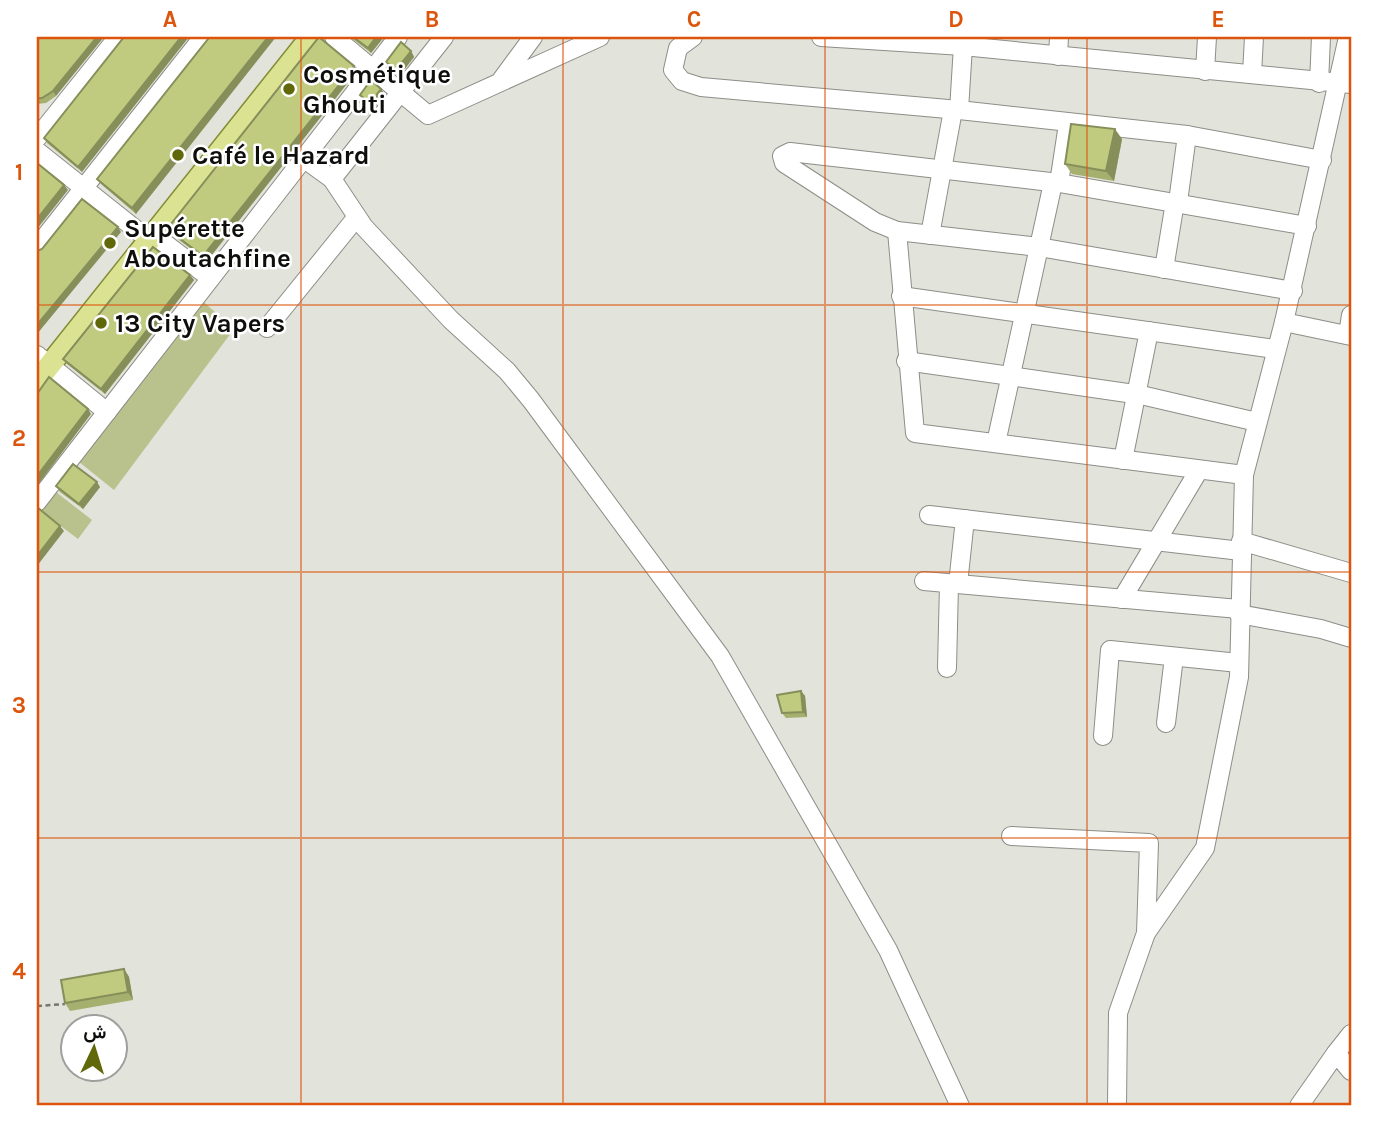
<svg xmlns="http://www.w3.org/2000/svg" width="1388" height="1143" viewBox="0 0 1388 1143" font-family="Karla,Vazirmatn,sans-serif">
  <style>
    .green { fill: #b9c18c }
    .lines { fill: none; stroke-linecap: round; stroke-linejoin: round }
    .minor-casing { stroke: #8c8e87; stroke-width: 20 }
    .major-casing { stroke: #848d34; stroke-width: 24 }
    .path { stroke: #777772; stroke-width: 2.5; stroke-dasharray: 5 3.5; stroke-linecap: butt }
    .minor { stroke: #fff; stroke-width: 18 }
    .major { stroke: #dbe392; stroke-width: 21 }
    .wall { fill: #a5af6e }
    .shaded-wall { fill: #868e5a }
    .building { fill: #c0cb80; stroke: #868e5a; stroke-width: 2 }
    .grid { fill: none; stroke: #dd550c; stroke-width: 2; stroke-opacity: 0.55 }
    .poi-dot { fill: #60680a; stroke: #fff; stroke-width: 2.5 }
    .labels { text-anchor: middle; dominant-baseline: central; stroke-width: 5; stroke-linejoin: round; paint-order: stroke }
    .poi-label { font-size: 26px; font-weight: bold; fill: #0e0e0c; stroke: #fff; text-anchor: start }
    .neatline { fill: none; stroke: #dd550c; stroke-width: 2.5 }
    .grid-label { font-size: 23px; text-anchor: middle; font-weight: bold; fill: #dd550c }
  </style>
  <rect width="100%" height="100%" fill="#e2e3db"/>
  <g class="green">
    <path d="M198 297 234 329 114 490 73 457Z"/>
    <path d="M52 489 92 520 78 539 37 508Z"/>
  </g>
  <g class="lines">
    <defs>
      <g id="minor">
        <path d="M334 37 428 115 600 37"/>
        <path d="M693 37 678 48 673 70 682 81 701 87 959 110 1187 135 1322 160"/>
        <path d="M821 37 963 46 1351 84"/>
        <path d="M1348 37 1284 322 1351 336"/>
        <path d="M1058 56 1059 37"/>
        <path d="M1205 71 1207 37"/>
        <path d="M1252 74 1254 37"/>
        <path d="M502 79 533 37"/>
        <path d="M1319 83 1321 37"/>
        <path d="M959 110 963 46"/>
        <path d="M37 138 118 37"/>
        <path d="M37 151 139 232 155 236 209 277"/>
        <path d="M303 158 332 179 364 227 451 320 507 371 531 400 720 656 888 950 960 1106"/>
        <path d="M332 179 444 37"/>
        <path d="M1059 183 1068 124"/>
        <path d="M1178 202 1187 135"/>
        <path d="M897 231 915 433 1244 475"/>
        <path d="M930 235 953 110"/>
        <path d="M37 247 203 37"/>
        <path d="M1164 269 1175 202"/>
        <path d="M1293 291 1039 247 897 231 875 222 784 163 782 156 790 152 1059 183 1307 226"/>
        <path d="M901 296 1275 349"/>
        <path d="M267 328 356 218"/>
        <path d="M1348 335 1351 315"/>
        <path d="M37 355 107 412"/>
        <path d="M906 361 1141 395 1257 422"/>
        <path d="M996 443 1053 183"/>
        <path d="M1123 460 1149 331"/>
        <path d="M37 502 398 37"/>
        <path d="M929 515 1241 551"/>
        <path d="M1241 541 1351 573"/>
        <path d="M924 581 1239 609"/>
        <path d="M958 584 965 519"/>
        <path d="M1122 599 1199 470"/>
        <path d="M1239 614 1321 629 1351 638"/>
        <path d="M947 668 949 584"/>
        <path d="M1166 723 1174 657"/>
        <path d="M1103 736 1110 650 1239 663"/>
        <path d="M1011 836 1149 843 1146 933 1118 1013 1117 1106"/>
        <path d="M1146 933 1205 848 1239 677 1244 475 1284 322"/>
        <path d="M1336 1053 1351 1034"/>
        <path d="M1299 1106 1336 1053 1351 1071"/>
      </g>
      <path id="major" d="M37 381 311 37"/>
    </defs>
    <use href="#minor" class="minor-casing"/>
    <use href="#major" class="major-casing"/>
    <g class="path">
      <path d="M37 742V752"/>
      <path d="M37 1006 65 1004"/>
    </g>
    <use href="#minor" class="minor"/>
    <use href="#major" class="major"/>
  </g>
  <g class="wall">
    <path d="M37 37 56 96 46 103 37 104Z"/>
    <path d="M124 37 82 172 47 143 44 138Z"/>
    <path d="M350 37H384L371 53Z"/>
    <path d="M208 39 136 214 101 184 97 179Z"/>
    <path d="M411 51 414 57 400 75 389 67 386 62Z"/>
    <path d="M357 71 207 261 171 234 167 229Z"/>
    <path d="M1122 139 1114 181 1072 174 1065 164Z"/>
    <path d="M190 275 194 280 105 394 67 364 63 359Z"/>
    <path d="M56 486 100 487 83 509 60 492Z"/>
    <path d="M801 691 805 696 807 717 786 718 782 713Z"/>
    <path d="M124 969 129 977 133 1000 70 1011 65 1003Z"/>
  </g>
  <g class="shaded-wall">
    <path d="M97 37H104L56 96 53 91Z"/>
    <path d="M181 37H189L82 172 78 167Z"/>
    <path d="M268 37H276L136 214 132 208Z"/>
    <path d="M376 37H384L371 53 368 48Z"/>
    <path d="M411 51 414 57 400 75 396 70Z"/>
    <path d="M354 66 357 71 207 261 203 256Z"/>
    <path d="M381 89 385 94 374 108 370 103Z"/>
    <path d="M1115 129 1122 139 1114 181 1106 171Z"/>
    <path d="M64 185 68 190 37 229V219Z"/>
    <path d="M118 227 121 232 37 334V325Z"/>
    <path d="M190 275 194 280 105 394 101 389Z"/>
    <path d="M88 409 91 414 37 486V476Z"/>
    <path d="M97 482 100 487 83 509 79 504Z"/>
    <path d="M60 526 64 531 37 566V556Z"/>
    <path d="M801 691 805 696 807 717 803 712Z"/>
    <path d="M124 969 129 977 133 1000 128 992Z"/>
  </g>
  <g class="building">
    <path d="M37 37H97L53 91 42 98H37Z"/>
    <path d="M124 37H181L78 167 44 138Z"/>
    <path d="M209 37H268L132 208 97 179 208 39Z"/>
    <path d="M319 37 354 66 203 256 167 229Z"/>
    <path d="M353 37H376L368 48Z"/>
    <path d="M401 42 411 51 396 70 386 62Z"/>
    <path d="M371 80 381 89 370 103 360 95Z"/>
    <path d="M1071 124 1115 129 1106 171 1065 164Z"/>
    <path d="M37 163 64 185 37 219Z"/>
    <path d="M82 199 118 227 37 325V251L42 249Z"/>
    <path d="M153 247 190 275 101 389 63 359Z"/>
    <path d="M49 377 88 409 37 476V394Z"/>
    <path d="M73 464 97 482 79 504 56 486Z"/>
    <path d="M37 507 60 526 37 556Z"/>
    <path d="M801 691 803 712 782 713 777 695Z"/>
    <path d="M124 969 128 992 65 1003 61 980Z"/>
  </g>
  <path class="grid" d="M301 37V1106M563 37V1106M825 37V1106M1087 37V1106M37 305H1351M37 572H1351M37 838H1351"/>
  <g class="poi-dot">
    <circle cx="289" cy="89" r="7"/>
    <circle cx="178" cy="155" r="7"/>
    <circle cx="110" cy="243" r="7"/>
    <circle cx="101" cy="323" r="7"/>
  </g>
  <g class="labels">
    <g class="poi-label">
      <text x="303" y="74">Cosmétique<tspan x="303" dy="30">Ghouti</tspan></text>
      <text x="192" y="155">Café le Hazard</text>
      <text x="124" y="228">Supérette<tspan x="124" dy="30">Aboutachfine</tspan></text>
      <text x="115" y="323">13 City Vapers</text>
    </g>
  </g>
  <rect width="1388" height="1143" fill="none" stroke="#ffffff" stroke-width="77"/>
  <g transform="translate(94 1048) rotate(4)"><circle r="33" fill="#ffffff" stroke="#9f9f9e" stroke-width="2"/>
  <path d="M0-5L12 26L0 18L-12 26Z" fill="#60680a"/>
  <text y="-10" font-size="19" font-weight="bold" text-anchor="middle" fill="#0e0e0c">ش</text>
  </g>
  <rect x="38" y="38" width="1312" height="1066" class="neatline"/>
  <g class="grid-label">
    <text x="170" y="27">A</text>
    <text x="432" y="27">B</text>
    <text x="694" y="27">C</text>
    <text x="956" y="27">D</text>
    <text x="1218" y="27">E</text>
    <text x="19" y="180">1</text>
    <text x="19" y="446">2</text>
    <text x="19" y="713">3</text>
    <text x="19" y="979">4</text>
  </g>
</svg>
